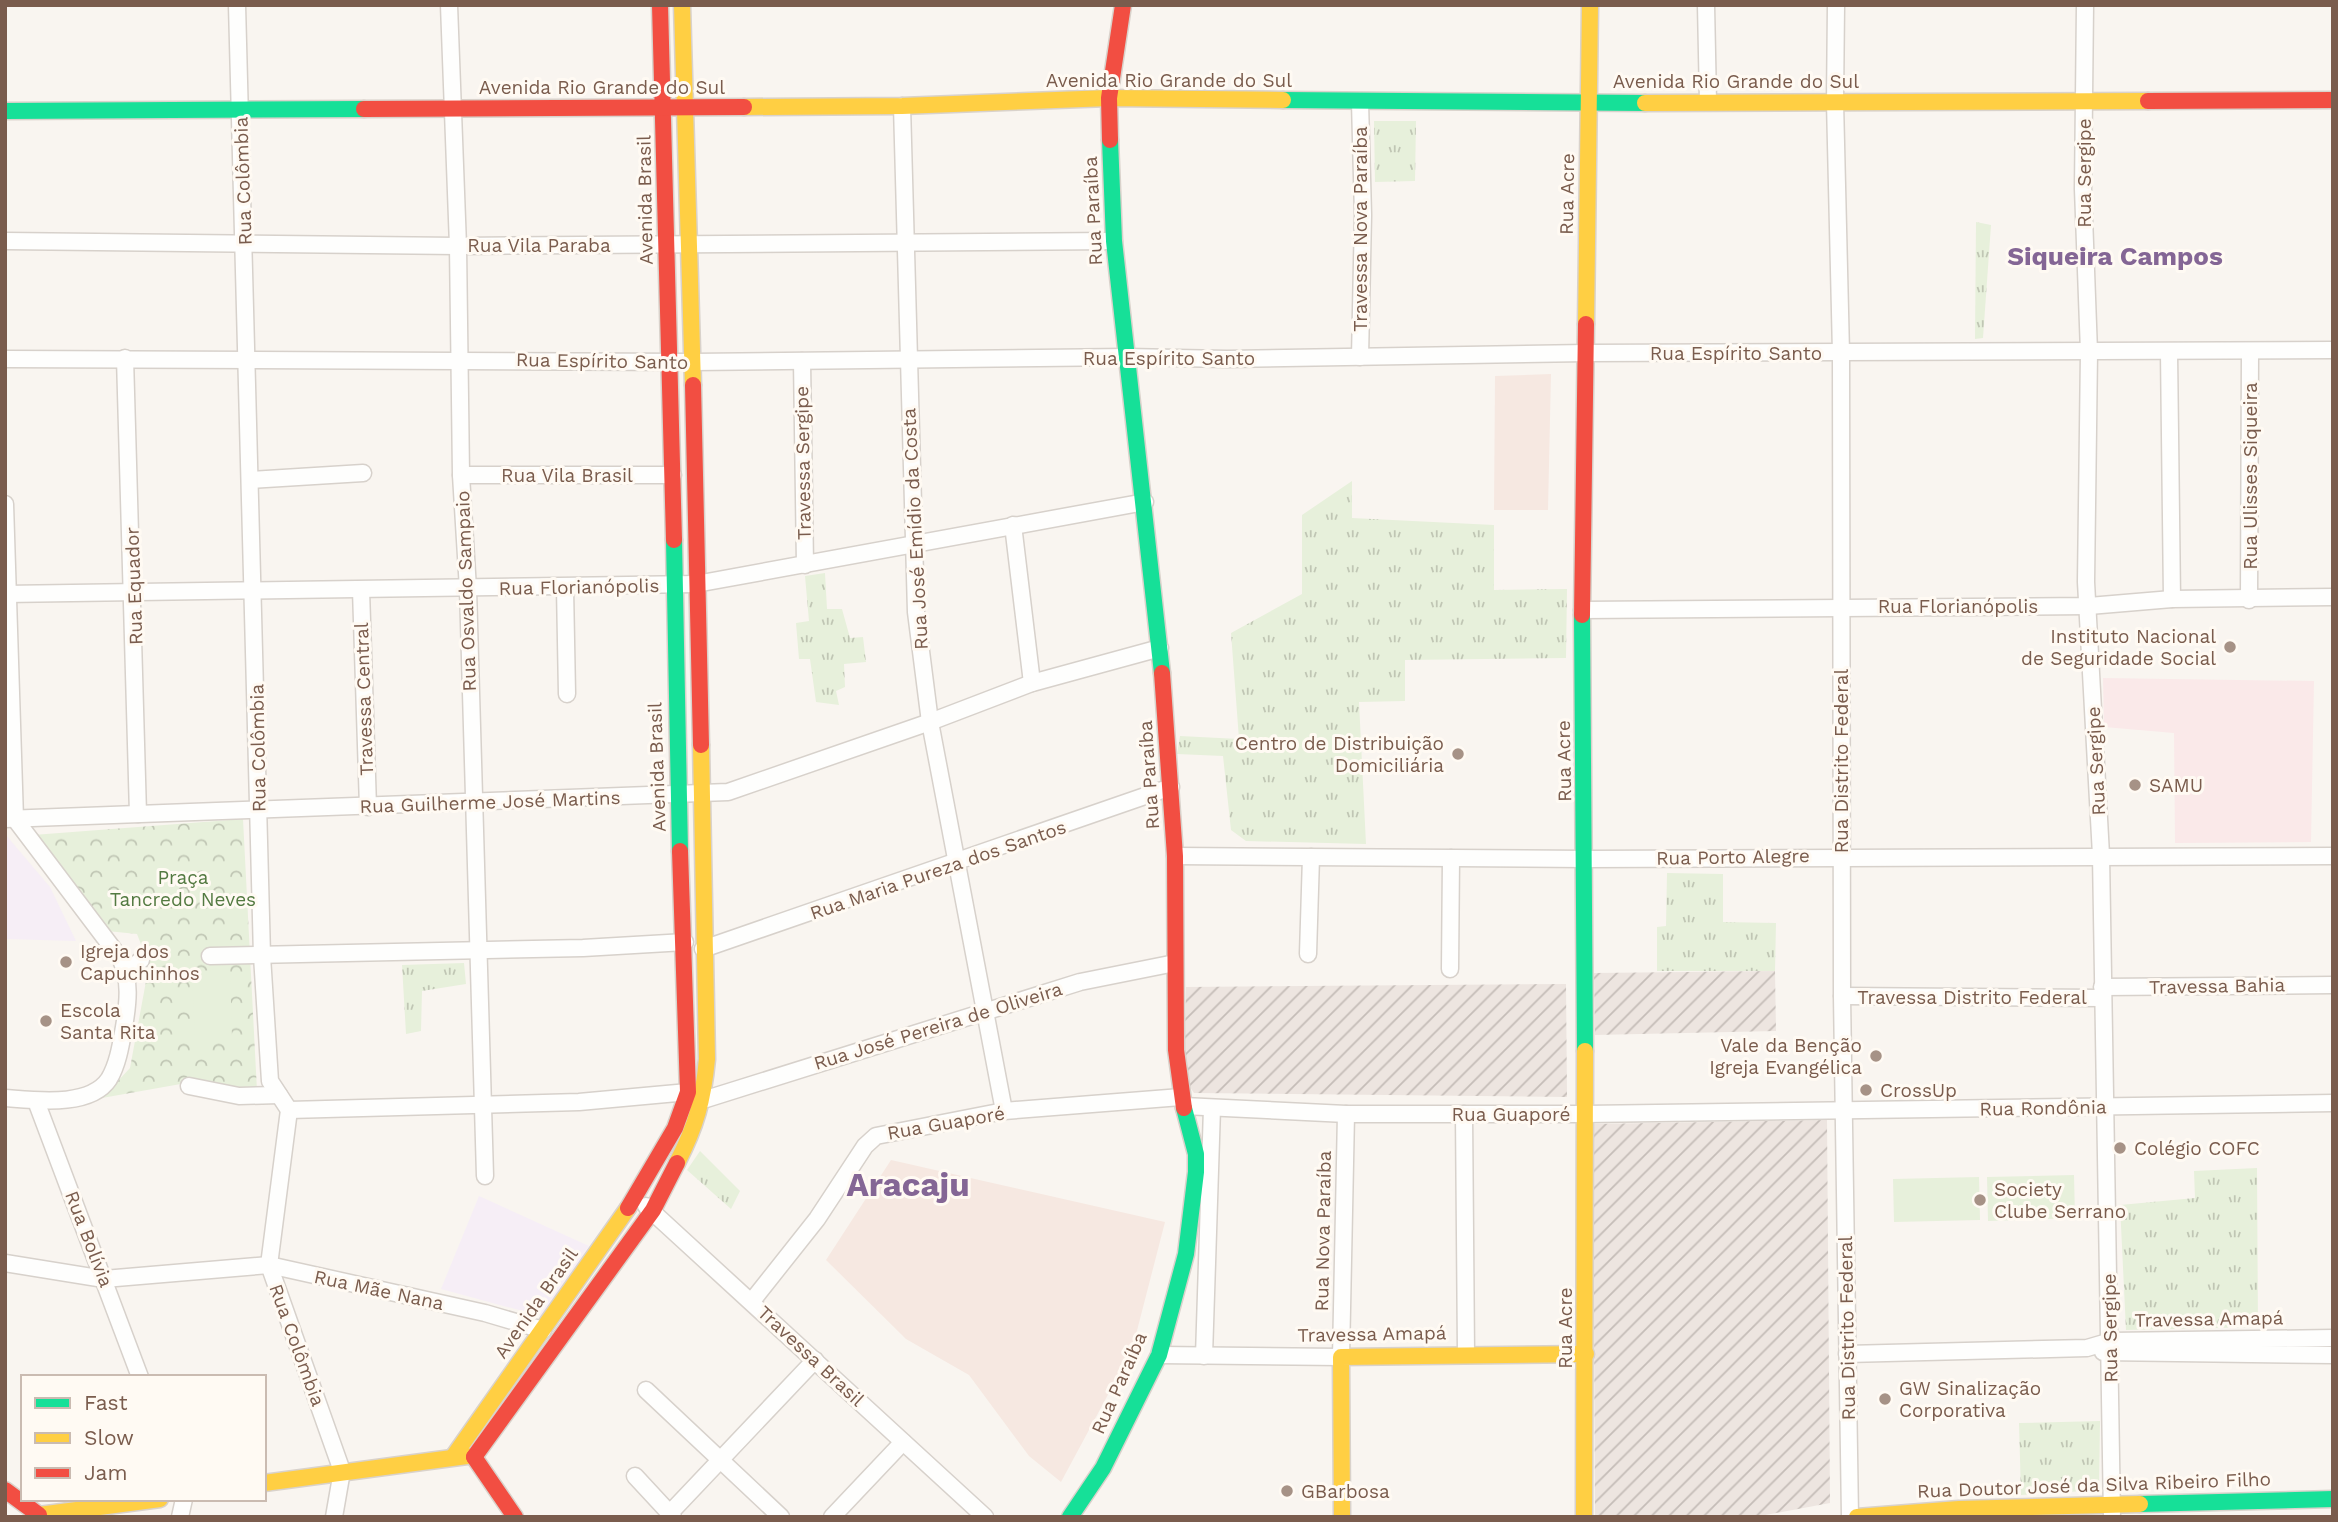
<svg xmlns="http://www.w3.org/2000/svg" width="2338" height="1522" viewBox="0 0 2338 1522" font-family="'Work Sans',sans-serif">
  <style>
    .commercial { fill: #f6e8e1 }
    .industrial { fill: url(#industrial-furrows) }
    .education { fill: #f6eef6 }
    .medical { fill: #fae9e9 }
    .grass { fill: url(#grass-tufts) }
    .park { fill: url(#park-crowns) }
    .pitch { fill: #e7f0db }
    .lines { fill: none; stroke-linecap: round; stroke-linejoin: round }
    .street-casing { stroke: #d7d1cb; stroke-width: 19 }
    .fast-casing { stroke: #d9d2cb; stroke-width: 19 }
    .slow-casing { stroke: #d9d2cb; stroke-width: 19 }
    .jam-casing { stroke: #d9d2cb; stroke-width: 19 }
    .street { stroke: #fefefd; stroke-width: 16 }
    .fast { stroke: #16e098; stroke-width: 16 }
    .slow { stroke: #ffcf43; stroke-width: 16 }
    .jam { stroke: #f24e42; stroke-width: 16 }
    .poi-dot { fill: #a69286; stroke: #fffaf3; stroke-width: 2.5 }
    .labels { text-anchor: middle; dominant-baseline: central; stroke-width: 6; stroke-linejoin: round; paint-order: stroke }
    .street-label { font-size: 19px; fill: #7a5c4d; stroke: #fffaf3 }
    .poi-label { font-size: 19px; fill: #7a5c4d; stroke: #fffaf3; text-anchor: start }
    .park-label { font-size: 19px; fill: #537a41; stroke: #fffaf3 }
    .district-label { font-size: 26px; font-weight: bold; fill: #846695; stroke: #fffaf3 }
    .town-label { font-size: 33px; font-weight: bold; fill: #846695; stroke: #fffaf3 }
  </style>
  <defs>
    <pattern id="industrial-furrows" width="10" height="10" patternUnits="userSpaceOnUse" patternTransform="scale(1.75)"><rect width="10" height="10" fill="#ede5e0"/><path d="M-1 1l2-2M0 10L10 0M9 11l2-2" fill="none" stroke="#c5bdb8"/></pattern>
    <pattern id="grass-tufts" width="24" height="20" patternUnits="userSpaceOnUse" patternTransform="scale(1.75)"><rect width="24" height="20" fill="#e7f0db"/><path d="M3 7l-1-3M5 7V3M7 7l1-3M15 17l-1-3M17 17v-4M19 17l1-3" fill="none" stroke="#c0c6b4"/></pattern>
    <pattern id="park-crowns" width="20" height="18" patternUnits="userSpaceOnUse" patternTransform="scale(1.75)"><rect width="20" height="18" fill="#e7f0db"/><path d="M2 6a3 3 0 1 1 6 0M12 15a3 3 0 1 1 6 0" fill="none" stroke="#c0c6b4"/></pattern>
  </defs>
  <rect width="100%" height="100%" fill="#f9f5f0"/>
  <g class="commercial">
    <path d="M1551 374 1548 510H1494L1495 376Z"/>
    <path d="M891 1160 1165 1222 1132 1350 1061 1482 1029 1456 969 1375 906 1339 826 1260Z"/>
  </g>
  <g class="industrial">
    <path d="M1775 971 1776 1031 1595 1035 1594 973Z"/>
    <path d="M1566 984 1567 1097 1194 1093 1184 1078 1186 987Z"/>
    <path d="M1827 1120 1830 1503 1755 1517H1595L1593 1124Z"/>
  </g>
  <g class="education">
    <path d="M5 834 50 887 76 941 5 939Z"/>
    <path d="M479 1196 589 1246 541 1316 441 1289Z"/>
  </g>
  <path class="medical" d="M2103 678 2314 681 2311 842 2175 843 2174 733 2104 727Z"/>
  <g class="grass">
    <path d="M1374 121H1416L1415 181 1375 182Z"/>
    <path d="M1976 222 1991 225 1983 338 1975 339Z"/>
    <path d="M1352 481V518L1494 525V590L1567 589 1566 658 1405 660V701L1359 702 1366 844 1246 841 1231 830 1223 756 1177 754 1180 736 1239 739 1231 633 1302 594V515Z"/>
    <path d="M825 573 827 609H842L850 638 863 637 866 662 844 664 845 687 836 691 839 705 816 702 810 659H799L796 623 809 621 805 576Z"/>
    <path d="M1667 873 1723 874V922L1776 923 1775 971H1657V927L1666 926Z"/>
    <path d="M464 963 466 984 422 991 421 1031 406 1034 402 965Z"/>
    <path d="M700 1151 740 1191 731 1209 687 1170Z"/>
    <path d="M2257 1168 2258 1327 2126 1330 2120 1205 2195 1198 2194 1171Z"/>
    <path d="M2100 1421 2099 1490 2021 1495 2019 1423Z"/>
  </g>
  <path class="park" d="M243 819 257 1091 192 1082 102 1098 130 1068 149 965 137 934 107 931 33 835Z"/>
  <g class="pitch">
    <path d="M230 968 232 1038H195L192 972Z"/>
    <path d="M2074 1175 2075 1218 1988 1221 1987 1177Z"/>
    <path d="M1979 1177 1980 1220 1894 1222 1893 1179Z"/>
  </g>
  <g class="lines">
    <defs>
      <g id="street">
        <path d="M237 5 262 956 270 1081 289 1110 269 1265 342 1471 334 1517"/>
        <path d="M449 5 458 246 461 475 468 589 485 1176"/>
        <path d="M1706 5 1708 102"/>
        <path d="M1836 5 1835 102 1841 353 1842 996 1850 1517"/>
        <path d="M2085 5 2083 189 2089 352 2086 582 2101 855 2112 1517"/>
        <path d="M902 106 916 612 930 722 1004 1111"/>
        <path d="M5 241 458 246 1114 241"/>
        <path d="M2169 352 2172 599"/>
        <path d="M1360 357 1363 215 1360 102"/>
        <path d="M125 358 138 814"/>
        <path d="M5 359 693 362 1127 357 1227 359 1586 353 2333 350"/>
        <path d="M802 361 805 565"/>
        <path d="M461 475H673"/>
        <path d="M251 480 363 473"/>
        <path d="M5 504 15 819 120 958C131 980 128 1003 124 1027 121 1044 118 1064 109 1079 90 1108 34 1100 5 1098"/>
        <path d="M1013 525 1032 683"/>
        <path d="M565 588 567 694"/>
        <path d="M361 590 368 807"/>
        <path d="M5 594 696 584 1145 502"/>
        <path d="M2249 600 2250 351"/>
        <path d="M1582 610 2089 606 2172 599 2333 597"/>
        <path d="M5 819 728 792 930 722 1032 683 1160 648"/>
        <path d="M1175 856 1586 859 2333 856"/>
        <path d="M703 949 1171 787"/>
        <path d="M1308 954 1311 857"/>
        <path d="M210 956 583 948 685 942"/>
        <path d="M1450 969 1451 858"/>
        <path d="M127 972 141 960"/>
        <path d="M2102 987 2333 985"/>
        <path d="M1842 996 2102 998"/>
        <path d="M189 1086 239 1096 279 1095"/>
        <path d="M703 1100 1080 982 1175 963"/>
        <path d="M36 1101 140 1377"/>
        <path d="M1184 1106 1346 1114H1586L2333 1103"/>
        <path d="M289 1110 579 1102 688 1092"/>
        <path d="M1464 1114 1466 1354"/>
        <path d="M646 1206 985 1517"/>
        <path d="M5 1263 104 1279 269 1265 485 1313 543 1330"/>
        <path d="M752 1301 817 1219 865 1146 876 1136 1004 1111 1181 1097"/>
        <path d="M2103 1352 2333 1355"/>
        <path d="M1847 1354 2087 1348 2111 1341 2333 1338"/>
        <path d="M1159 1355 1341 1357 1346 1114"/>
        <path d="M1204 1356 1212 1108"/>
        <path d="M646 1390 781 1517"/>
        <path d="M635 1476 673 1517"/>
        <path d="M670 1513 815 1360"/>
        <path d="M180 1517 184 1499"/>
        <path d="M832 1517 903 1442"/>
      </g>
      <g id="fast">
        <path d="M1283 100 1645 103"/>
        <path d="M5 111 364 109"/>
        <path d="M1110 140 1114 241 1162 673"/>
        <path d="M674 540 680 851"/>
        <path d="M1582 615 1585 1051"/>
        <path d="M2140 1504 2333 1499"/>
        <path d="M1070 1517 1103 1468 1159 1355 1186 1254 1196 1172V1154L1184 1108"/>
      </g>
      <g id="slow">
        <path d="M682 5 693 385"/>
        <path d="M1645 103 2148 101"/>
        <path d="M744 107 902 106 1109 98 1283 100"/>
        <path d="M1586 324 1590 5"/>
        <path d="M677 1163C696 1126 703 1101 707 1059L701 745"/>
        <path d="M453 1457 628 1208"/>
        <path d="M264 1483 467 1456"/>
        <path d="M39 1515 160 1499"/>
        <path d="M1342 1517 1341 1357 1586 1354"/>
        <path d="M1584 1517 1585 1051"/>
        <path d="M1857 1517 1959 1509 2140 1504"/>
      </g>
      <g id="jam">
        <path d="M660 5 674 540"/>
        <path d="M2148 101 2333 100"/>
        <path d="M364 109 744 107"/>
        <path d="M1110 140 1109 98 1123 5"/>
        <path d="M693 385 701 745"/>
        <path d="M1582 615 1586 324"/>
        <path d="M1162 673 1175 856 1176 1050 1184 1108"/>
        <path d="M628 1208 675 1128 688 1092 680 851"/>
        <path d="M474 1457 653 1210 677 1163"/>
        <path d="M474 1457 515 1517"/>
        <path d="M5 1490 39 1515"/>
      </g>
    </defs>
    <use href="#street" class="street-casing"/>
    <use href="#fast" class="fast-casing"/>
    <use href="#slow" class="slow-casing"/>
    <use href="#jam" class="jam-casing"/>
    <use href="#street" class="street"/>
    <use href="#fast" class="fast"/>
    <use href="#slow" class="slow"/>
    <use href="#jam" class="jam"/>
  </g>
  <g class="poi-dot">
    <circle cx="2230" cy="647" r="7"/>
    <circle cx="1458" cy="754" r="7"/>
    <circle cx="2135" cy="785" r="7"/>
    <circle cx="66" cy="962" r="7"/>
    <circle cx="46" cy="1021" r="7"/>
    <circle cx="1876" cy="1056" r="7"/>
    <circle cx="1866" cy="1090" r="7"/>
    <circle cx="2120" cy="1148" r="7"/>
    <circle cx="1980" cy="1200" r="7"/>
    <circle cx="1885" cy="1399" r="7"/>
    <circle cx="1287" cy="1491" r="7"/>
  </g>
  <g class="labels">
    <g class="street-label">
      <text x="1169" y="80">Avenida Rio Grande do Sul</text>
      <text x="1736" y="81">Avenida Rio Grande do Sul</text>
      <text x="602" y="87">Avenida Rio Grande do Sul</text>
      <text transform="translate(2084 173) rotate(-90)">Rua Sergipe</text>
      <text transform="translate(243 181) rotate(-92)">Rua Colômbia</text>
      <text transform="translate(1567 194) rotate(-89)">Rua Acre</text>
      <text transform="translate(645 200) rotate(-91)">Avenida Brasil</text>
      <text transform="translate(1093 211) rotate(-93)">Rua Paraíba</text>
      <text transform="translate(1360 229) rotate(-90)">Travessa Nova Paraíba</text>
      <text x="539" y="245">Rua Vila Paraba</text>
      <text x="1736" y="353">Rua Espírito Santo</text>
      <text x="1169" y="358">Rua Espírito Santo</text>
      <text transform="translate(602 361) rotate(1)">Rua Espírito Santo</text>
      <text transform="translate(803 463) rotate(-91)">Travessa Sergipe</text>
      <text x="567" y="475">Rua Vila Brasil</text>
      <text transform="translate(2250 476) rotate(-90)">Rua Ulisses Siqueira</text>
      <text transform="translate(915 529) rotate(-93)">Rua José Emídio da Costa</text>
      <text transform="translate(134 586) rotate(-92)">Rua Equador</text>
      <text transform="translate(579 587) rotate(-1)">Rua Florianópolis</text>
      <text transform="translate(466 591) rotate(-92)">Rua Osvaldo Sampaio</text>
      <text x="1958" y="606">Rua Florianópolis</text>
      <text transform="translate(364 699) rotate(-92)">Travessa Central</text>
      <text transform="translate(258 748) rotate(-91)">Rua Colômbia</text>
      <text transform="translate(1564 761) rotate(-91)">Rua Acre</text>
      <text transform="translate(1841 761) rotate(-90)">Rua Distrito Federal</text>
      <text transform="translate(2096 761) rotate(-93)">Rua Sergipe</text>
      <text transform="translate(657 767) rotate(-92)">Avenida Brasil</text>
      <text transform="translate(1149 775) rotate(-94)">Rua Paraíba</text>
      <text transform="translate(490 802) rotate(-2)">Rua Guilherme José Martins</text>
      <text transform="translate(1733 857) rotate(-1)">Rua Porto Alegre</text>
      <text transform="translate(938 870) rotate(-19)">Rua Maria Pureza dos Santos</text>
      <text transform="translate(2217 986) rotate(-1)">Travessa Bahia</text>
      <text x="1972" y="997">Travessa Distrito Federal</text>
      <text transform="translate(938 1026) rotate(-17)">Rua José Pereira de Oliveira</text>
      <text transform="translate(2043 1108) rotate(-1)">Rua Rondônia</text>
      <text x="1511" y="1114">Rua Guaporé</text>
      <text transform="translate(946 1123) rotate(-10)">Rua Guaporé</text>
      <text transform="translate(1323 1231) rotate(-89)">Rua Nova Paraíba</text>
      <text transform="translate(89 1239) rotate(69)">Rua Bolívia</text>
      <text transform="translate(379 1290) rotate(12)">Rua Mãe Nana</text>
      <text transform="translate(536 1303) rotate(-55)">Avenida Brasil</text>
      <text transform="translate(2209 1319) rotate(-1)">Travessa Amapá</text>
      <text transform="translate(1565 1328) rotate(-90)">Rua Acre</text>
      <text transform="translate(1847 1328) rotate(-91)">Rua Distrito Federal</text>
      <text transform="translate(2110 1328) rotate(-91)">Rua Sergipe</text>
      <text transform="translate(1372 1334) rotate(-1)">Travessa Amapá</text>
      <text transform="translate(297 1345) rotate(70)">Rua Colômbia</text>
      <text transform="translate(811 1356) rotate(43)">Travessa Brasil</text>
      <text transform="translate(1119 1383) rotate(-66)">Rua Paraíba</text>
      <text transform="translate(2094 1485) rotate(-2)">Rua Doutor José da Silva Ribeiro Filho</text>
    </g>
    <g class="poi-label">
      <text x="2216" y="636" text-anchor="end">Instituto Nacional<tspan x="2216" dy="22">de Seguridade Social</tspan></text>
      <text x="1444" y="743" text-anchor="end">Centro de Distribuição<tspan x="1444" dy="22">Domiciliária</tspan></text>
      <text x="2149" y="785">SAMU</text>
      <text x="80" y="951">Igreja dos<tspan x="80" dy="22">Capuchinhos</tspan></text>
      <text x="60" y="1010">Escola<tspan x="60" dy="22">Santa Rita</tspan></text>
      <text x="1862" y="1045" text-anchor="end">Vale da Benção<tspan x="1862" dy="22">Igreja Evangélica</tspan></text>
      <text x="1880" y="1090">CrossUp</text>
      <text x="2134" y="1148">Colégio COFC</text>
      <text x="1994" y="1189">Society<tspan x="1994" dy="22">Clube Serrano</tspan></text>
      <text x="1899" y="1388">GW Sinalização<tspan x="1899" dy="22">Corporativa</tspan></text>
      <text x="1301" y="1491">GBarbosa</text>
    </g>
    <g class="park-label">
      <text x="183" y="877">Praça<tspan x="183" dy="22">Tancredo Neves</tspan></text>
    </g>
    <g class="district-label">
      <text x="2115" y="256">Siqueira Campos</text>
    </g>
    <g class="town-label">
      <text x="908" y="1184">Aracaju</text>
    </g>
  </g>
  <rect width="2338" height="1522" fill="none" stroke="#7a5c4d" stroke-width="14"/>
  <rect x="21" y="1375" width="245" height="126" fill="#fffaf3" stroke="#cabbb1" stroke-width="2"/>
  <rect x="35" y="1398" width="35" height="10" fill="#16e098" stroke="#cabbb1" stroke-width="2"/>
  <text x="84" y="1410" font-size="21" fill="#7a5c4d">Fast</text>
  <rect x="35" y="1433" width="35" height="10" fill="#ffcf43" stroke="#cabbb1" stroke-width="2"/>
  <text x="84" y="1445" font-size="21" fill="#7a5c4d">Slow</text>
  <rect x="35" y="1468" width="35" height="10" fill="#f24e42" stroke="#cabbb1" stroke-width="2"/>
  <text x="84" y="1480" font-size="21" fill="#7a5c4d">Jam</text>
</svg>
